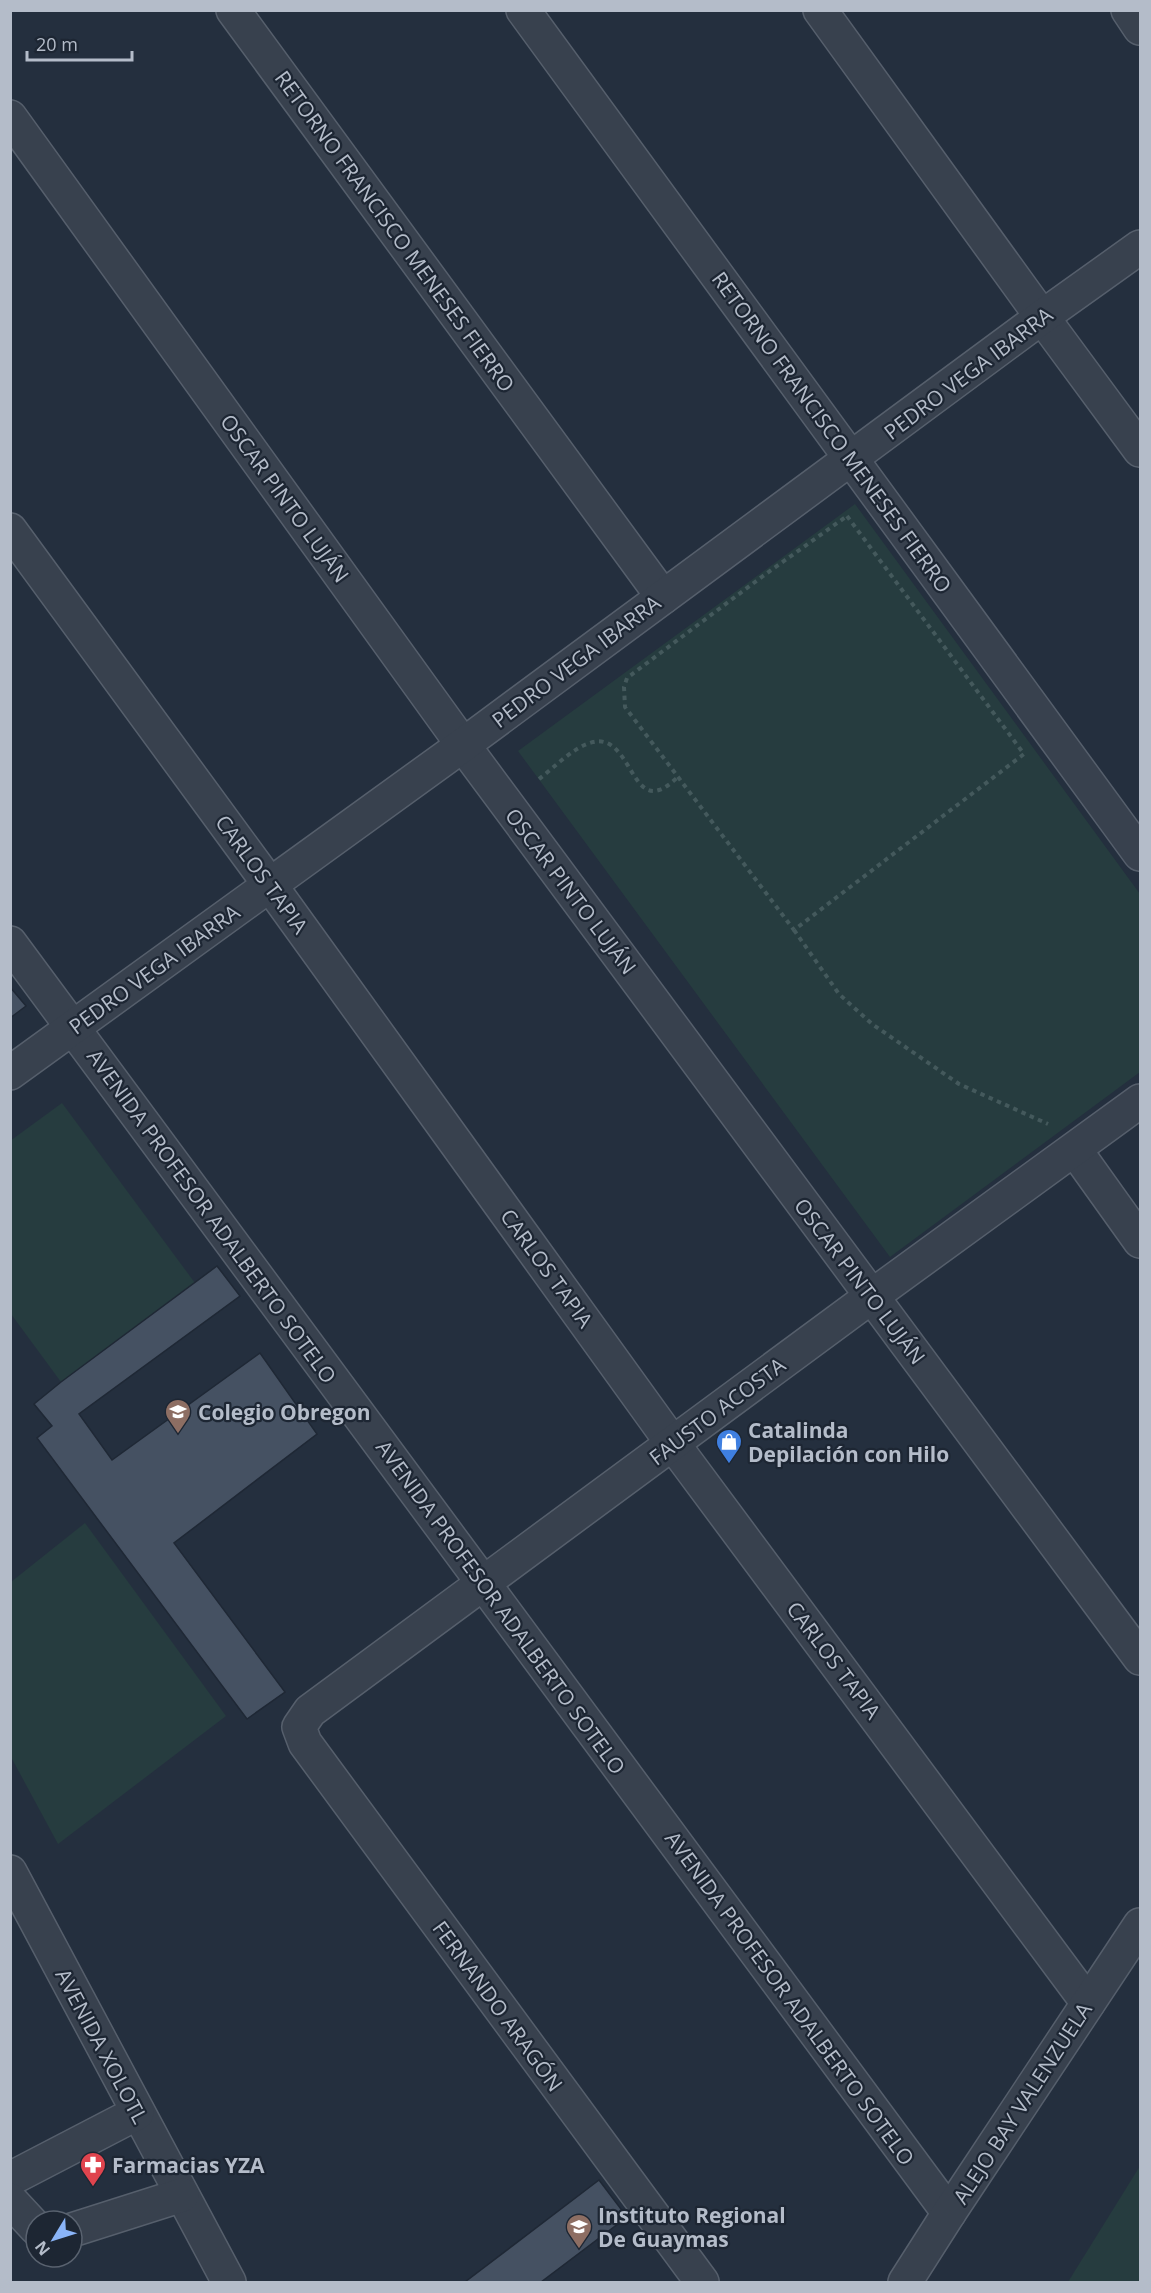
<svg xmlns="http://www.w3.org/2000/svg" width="1151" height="2293" viewBox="0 0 1151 2293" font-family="'Open Sans',sans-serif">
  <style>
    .green { fill: #263c3f }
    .building { fill: #455162; stroke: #1f2835; stroke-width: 1.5 }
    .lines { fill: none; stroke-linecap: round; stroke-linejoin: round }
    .minor-casing { stroke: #565f6c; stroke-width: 36 }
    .path { stroke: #44595c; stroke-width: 4; stroke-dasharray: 4.5 4.5; stroke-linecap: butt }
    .minor { stroke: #38414e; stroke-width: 33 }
    .labels { text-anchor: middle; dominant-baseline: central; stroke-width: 4.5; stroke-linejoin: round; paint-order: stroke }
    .street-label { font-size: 21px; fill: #b4bcc9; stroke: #1d2633 }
    .poi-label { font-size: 21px; font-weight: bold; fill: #b4bcc9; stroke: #1d2633; text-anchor: start }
  </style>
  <rect width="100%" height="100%" fill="#242f3e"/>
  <g class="green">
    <path d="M855 504 1140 894V1072L890 1257 518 751Z"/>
    <path d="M62 1103 195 1283 61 1382 11 1314 10 1141Z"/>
    <path d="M85 1523 226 1716 58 1844 11 1757V1582Z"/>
    <path d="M1140 2166V2282H1068Z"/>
  </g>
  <g class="building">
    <path d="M10 987 26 1006 10 1018Z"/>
    <path d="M217 1266 240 1296 79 1414 112 1460 260 1353 317 1434 174 1543 285 1692 247 1719 37 1438 52 1426 34 1404 61 1382Z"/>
    <path d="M599 2180 627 2217 541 2282H465Z"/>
  </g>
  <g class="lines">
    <defs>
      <g id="minor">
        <path d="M233 10 663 597"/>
        <path d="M523 10 1140 854"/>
        <path d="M820 10 1042 317 1140 450"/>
        <path d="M1128 10 1140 28"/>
        <path d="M10 117 463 745 1140 1658"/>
        <path d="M10 530 270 885 673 1444 1088 2003"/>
        <path d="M10 943 949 2213"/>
        <path d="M10 1073 463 745 1042 317 1140 247"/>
        <path d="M1075 1150 1140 1241"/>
        <path d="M10 1872 229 2282"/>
        <path d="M10 2179 137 2113"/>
        <path d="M10 2200 36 2228"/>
        <path d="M72 2230 182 2195"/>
        <path d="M702 2282 305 1743 299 1727 310 1711 872 1296 1140 1101"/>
        <path d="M905 2282 949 2213 1140 1925"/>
      </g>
    </defs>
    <use href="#minor" class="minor-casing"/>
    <g class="path">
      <path d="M847 516 1024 754 794 930 625 707 624 687 627 678 763 576Z"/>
      <path d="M539 779C555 767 573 747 593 742 628 734 631 800 659 790 666 788 672 782 678 777"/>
      <path d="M794 930 839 994 872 1024 959 1084 1048 1124"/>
    </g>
    <use href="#minor" class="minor"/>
  </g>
  <defs>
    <symbol id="school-pin" viewBox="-11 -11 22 30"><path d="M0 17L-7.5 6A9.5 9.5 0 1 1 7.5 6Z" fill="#8d6e63" stroke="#1d2633"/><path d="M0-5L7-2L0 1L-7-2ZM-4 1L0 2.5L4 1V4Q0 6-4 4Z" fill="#fff"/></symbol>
    <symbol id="shop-pin" viewBox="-11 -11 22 30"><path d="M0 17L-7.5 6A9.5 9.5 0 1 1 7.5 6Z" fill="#3f7fe0" stroke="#1d2633"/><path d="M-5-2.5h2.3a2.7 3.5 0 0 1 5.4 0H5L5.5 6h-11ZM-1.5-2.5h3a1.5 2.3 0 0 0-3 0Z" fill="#fff"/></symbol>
    <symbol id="pharmacy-pin" viewBox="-11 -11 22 30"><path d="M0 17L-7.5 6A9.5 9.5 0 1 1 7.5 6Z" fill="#e0444e" stroke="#1d2633"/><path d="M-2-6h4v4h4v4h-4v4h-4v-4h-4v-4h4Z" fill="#fff"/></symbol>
  </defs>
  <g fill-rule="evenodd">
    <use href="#school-pin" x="163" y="1397" width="30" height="40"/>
    <use href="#shop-pin" x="714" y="1427" width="30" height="40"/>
    <use href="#pharmacy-pin" x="78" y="2150" width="30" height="40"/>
    <use href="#school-pin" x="564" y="2212" width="30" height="40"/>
  </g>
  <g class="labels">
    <g class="street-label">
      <text transform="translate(395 231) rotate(54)">RETORNO FRANCISCO MENESES FIERRO</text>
      <text transform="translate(968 373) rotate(-37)">PEDRO VEGA IBARRA</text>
      <text transform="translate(832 432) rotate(54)">RETORNO FRANCISCO MENESES FIERRO</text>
      <text transform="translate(285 498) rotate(54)">OSCAR PINTO LUJÁN</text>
      <text transform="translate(576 661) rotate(-37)">PEDRO VEGA IBARRA</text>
      <text transform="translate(262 874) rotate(54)">CARLOS TAPIA</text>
      <text transform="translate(571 891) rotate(53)">OSCAR PINTO LUJÁN</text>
      <text transform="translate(154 969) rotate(-36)">PEDRO VEGA IBARRA</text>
      <text transform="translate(212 1216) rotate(54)">AVENIDA PROFESOR ADALBERTO SOTELO</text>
      <text transform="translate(547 1268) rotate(54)">CARLOS TAPIA</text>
      <text transform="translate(860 1281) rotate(53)">OSCAR PINTO LUJÁN</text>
      <text transform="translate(717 1411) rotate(-37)">FAUSTO ACOSTA</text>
      <text transform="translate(501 1607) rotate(54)">AVENIDA PROFESOR ADALBERTO SOTELO</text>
      <text transform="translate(834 1660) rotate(53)">CARLOS TAPIA</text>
      <text transform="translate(790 1998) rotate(54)">AVENIDA PROFESOR ADALBERTO SOTELO</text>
      <text transform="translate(498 2006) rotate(54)">FERNANDO ARAGÓN</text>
      <text transform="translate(102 2046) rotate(62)">AVENIDA XOLOTL</text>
      <text transform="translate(1022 2103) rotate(-57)">ALEJO BAY VALENZUELA</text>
    </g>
    <g class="poi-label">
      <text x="198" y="1412">Colegio Obregon</text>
      <text x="748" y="1430">Catalinda<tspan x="748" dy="24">Depilación con Hilo</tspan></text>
      <text x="112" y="2165">Farmacias YZA</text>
      <text x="598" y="2215">Instituto Regional<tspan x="598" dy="24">De Guaymas</tspan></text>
    </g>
  </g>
  <rect width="1151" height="2293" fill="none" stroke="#b4bcc9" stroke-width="24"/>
  <g transform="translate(54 2239) rotate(232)"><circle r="28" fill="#1d2633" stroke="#59626f" stroke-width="1.5"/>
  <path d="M0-4.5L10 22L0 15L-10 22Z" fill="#8ab4f8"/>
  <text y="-9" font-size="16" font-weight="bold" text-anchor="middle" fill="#b4bcc9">N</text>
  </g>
  <path d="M27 51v9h105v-9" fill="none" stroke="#b4bcc9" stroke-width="3"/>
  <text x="36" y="51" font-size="18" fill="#b4bcc9" stroke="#1d2633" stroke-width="4.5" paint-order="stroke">20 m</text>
</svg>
